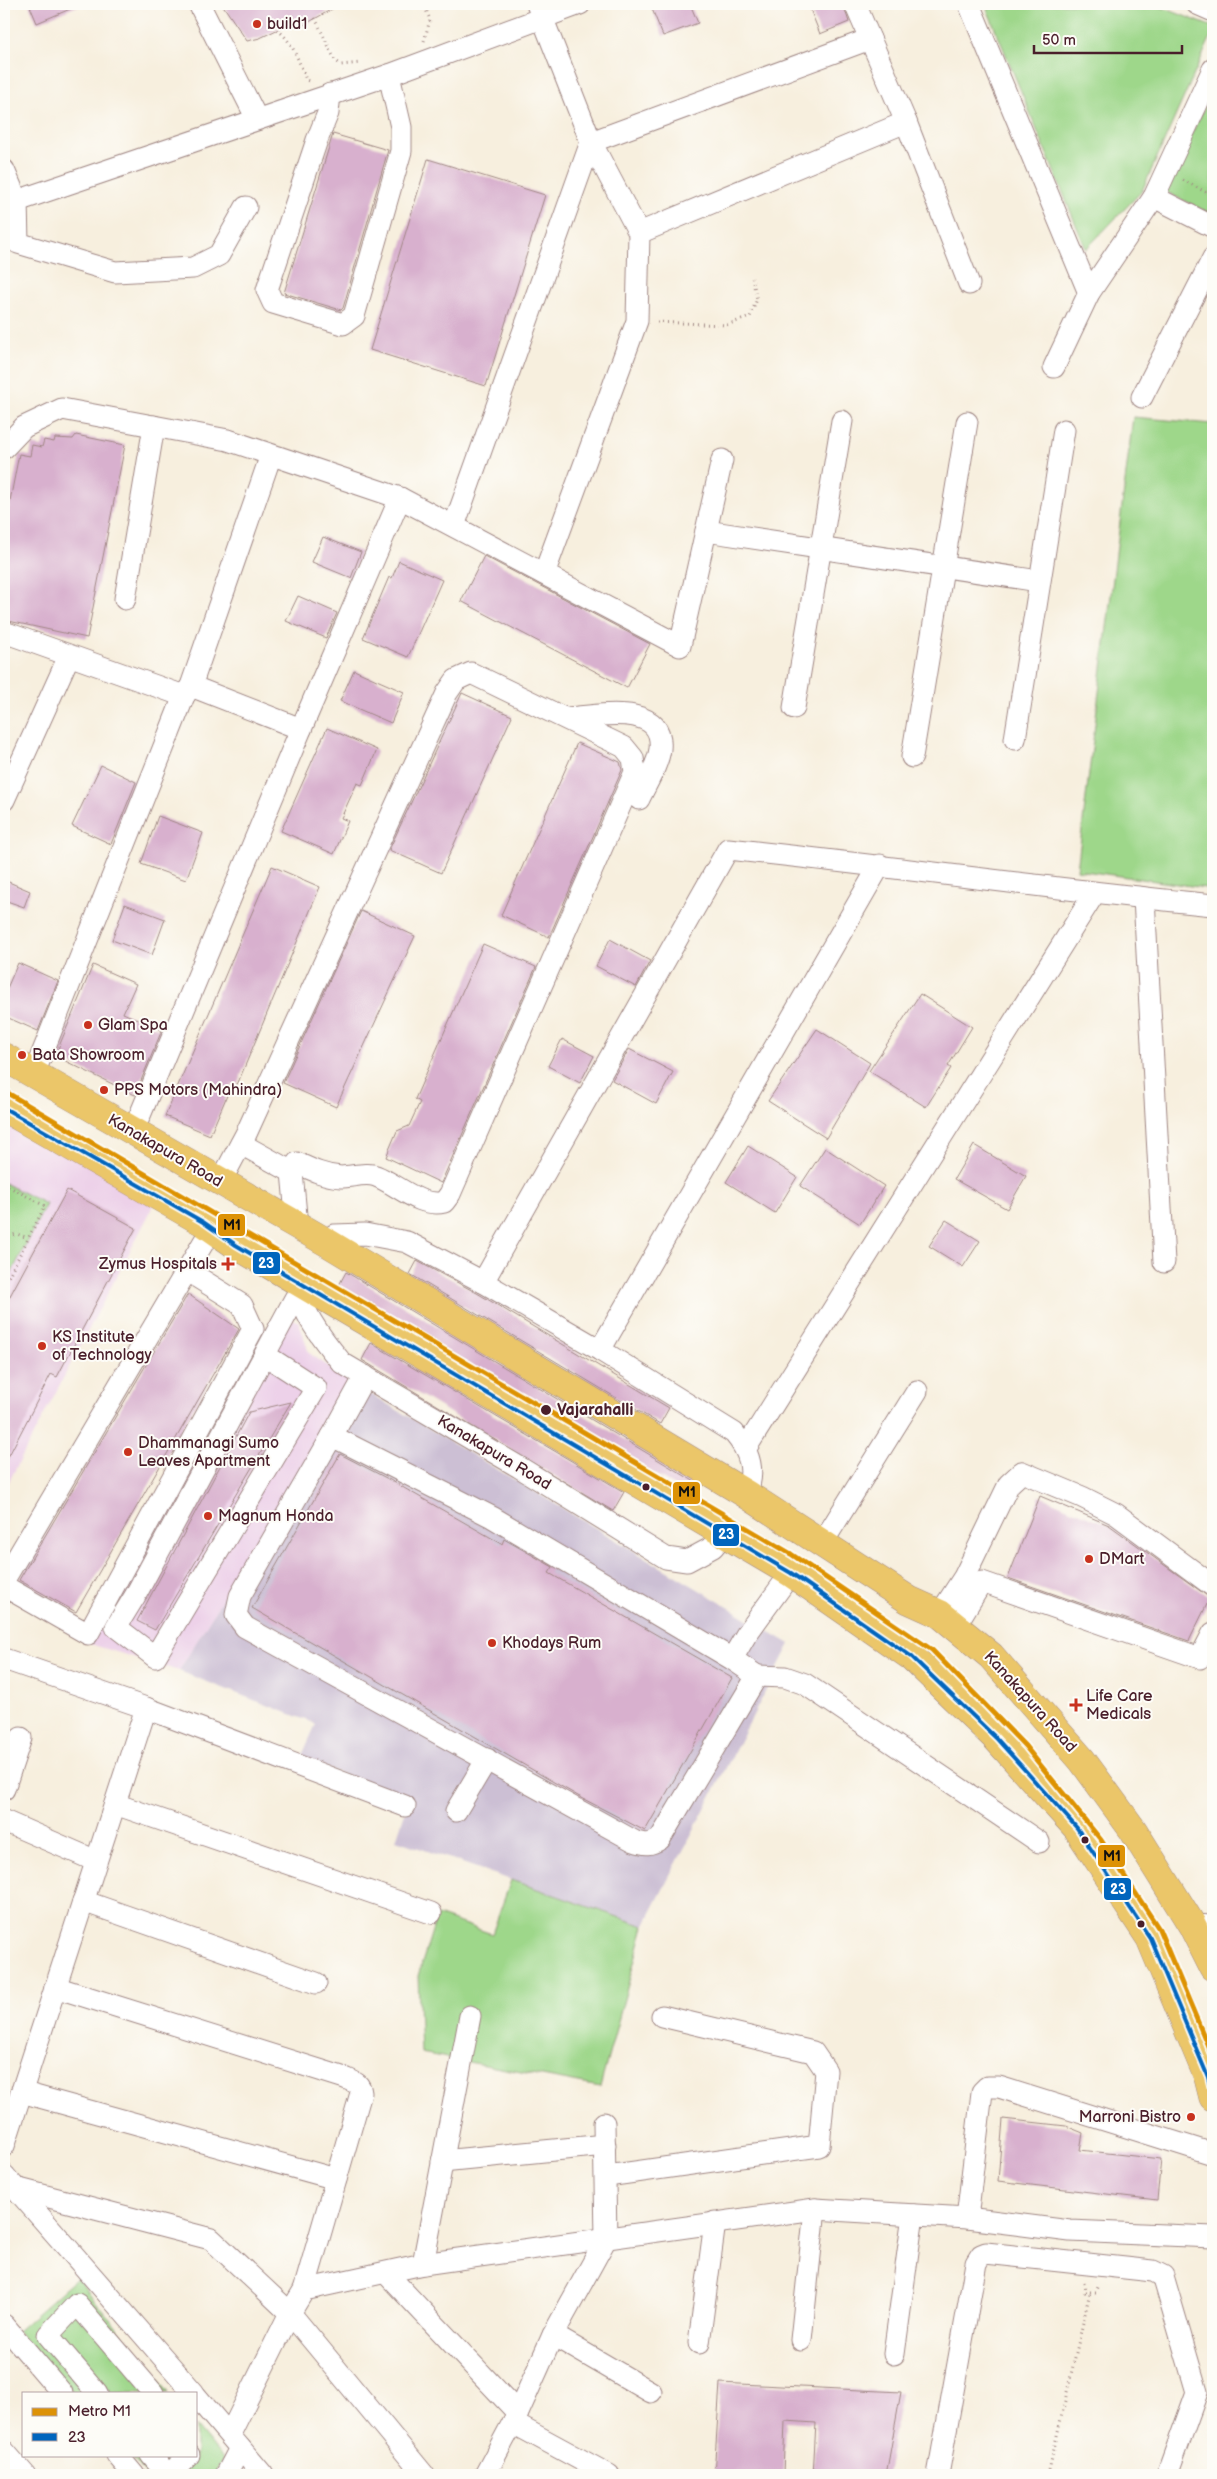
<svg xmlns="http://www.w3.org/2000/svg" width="1217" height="2479" viewBox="0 0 1217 2479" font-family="'Balsamiq Sans',sans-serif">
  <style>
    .built { fill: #edd1e9 }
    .industrial { fill: #ccbfd4 }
    .green { fill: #9ed78a; stroke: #747b5a }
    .building { fill: #d8b0ce }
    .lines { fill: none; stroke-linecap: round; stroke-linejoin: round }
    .minor-casing { stroke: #a08784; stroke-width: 23 }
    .highway-casing { stroke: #a08784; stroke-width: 29 }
    .path { stroke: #a08784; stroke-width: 3; stroke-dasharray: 1 4; stroke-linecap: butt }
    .minor { stroke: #fff; stroke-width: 21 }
    .highway { stroke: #ebc669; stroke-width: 28 }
    .bus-1-casing { stroke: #fdfcf7; stroke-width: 8 }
    .bus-1 { stroke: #0065bd; stroke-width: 4 }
    .metro-1-casing { stroke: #fdfcf7; stroke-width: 9 }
    .metro-1 { stroke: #dd9206; stroke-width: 5 }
    .poi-dot { fill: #c8321e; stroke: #fdfcf7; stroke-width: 2 }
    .stop-dot { fill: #4a1f2b; stroke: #fdfcf7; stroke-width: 2 }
    .labels { text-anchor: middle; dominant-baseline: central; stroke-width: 4; stroke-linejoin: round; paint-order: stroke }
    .poi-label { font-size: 16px; fill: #4a1f2b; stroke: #fdfcf7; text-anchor: start }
    .street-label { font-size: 16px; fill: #4a1f2b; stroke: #fdfcf7 }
    .stop-label { font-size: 16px; font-weight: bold; fill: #4a1f2b; stroke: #fdfcf7; text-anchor: start }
    .line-badge { stroke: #fdfcf7; stroke-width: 2 }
    .badge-label { font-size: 14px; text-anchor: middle; font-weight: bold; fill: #fff }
    .pale-badge-label { font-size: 14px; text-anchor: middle; font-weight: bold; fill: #111 }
  </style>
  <rect width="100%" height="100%" fill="#fdfcf7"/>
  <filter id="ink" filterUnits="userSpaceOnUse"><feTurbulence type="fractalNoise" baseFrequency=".02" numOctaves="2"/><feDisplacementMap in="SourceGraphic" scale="10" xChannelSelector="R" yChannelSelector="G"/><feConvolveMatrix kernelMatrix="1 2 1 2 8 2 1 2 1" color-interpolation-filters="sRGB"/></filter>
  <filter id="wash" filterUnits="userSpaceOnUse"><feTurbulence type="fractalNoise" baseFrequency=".0096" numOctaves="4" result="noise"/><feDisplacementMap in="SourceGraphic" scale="20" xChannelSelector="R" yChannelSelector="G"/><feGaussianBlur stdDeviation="1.12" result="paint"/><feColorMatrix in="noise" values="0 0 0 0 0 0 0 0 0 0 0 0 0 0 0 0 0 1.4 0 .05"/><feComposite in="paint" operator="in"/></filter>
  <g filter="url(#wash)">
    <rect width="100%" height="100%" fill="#f7efde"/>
    <g class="built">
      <path d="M4 1116 156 1201 4 1491Z"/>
      <path d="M278 1313 299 1322 309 1353 352 1383 179 1671 90 1644Z"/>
    </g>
    <path class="industrial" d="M352 1383 790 1644 644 1926 396 1840 409 1800 301 1758 316 1724 179 1671Z"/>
    <g class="green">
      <path d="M985 4H1153L1213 27V32L1142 191 1086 249Z"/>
      <path d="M1213 90V215L1164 191Z"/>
      <path d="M1133 417 1213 424V889L1077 870Z"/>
      <path d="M4 1183 46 1204 4 1288Z"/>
      <path d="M511 1880 644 1926 600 2087 421 2053 418 1976 437 1915 492 1934Z"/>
      <path d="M77 2278 169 2393H73L17 2331Z"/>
      <path d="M196 2426 223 2459 214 2475H147L129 2455H196Z"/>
    </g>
    <g id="blocks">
      <g class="building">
        <path d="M29 4H82L37 23Z"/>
        <path d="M222 4H341L302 26 299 19 260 38 247 41Z"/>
        <path d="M650 4H690L698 23 663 36Z"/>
        <path d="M808 4H843L849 22 820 34Z"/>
        <path d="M333 134 388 150 343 308 341 310 284 293Z"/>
        <path d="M428 159 545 195 486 386 370 350Z"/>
        <path d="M76 435 125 445 87 638 4 620V532L19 454 30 456 32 445 42 447 44 440 54 442 55 438 73 439Z"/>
        <path d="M323 537 361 552 351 578 312 562Z"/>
        <path d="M484 556 650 644 627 688 461 601Z"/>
        <path d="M399 561 442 580 408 657 363 638 389 577 392 578Z"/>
        <path d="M298 596 337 613 326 638 286 621Z"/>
        <path d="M354 670 404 692 391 723 340 701Z"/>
        <path d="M462 693 512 716 441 873 389 850Z"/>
        <path d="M327 728 377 750 362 785 357 783 341 818 348 821 334 854 281 831Z"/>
        <path d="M577 743 620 762 622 770 549 937 501 915Z"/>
        <path d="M101 765 136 782 111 844 72 826Z"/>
        <path d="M158 816 203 833 186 880 141 864Z"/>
        <path d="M272 866 320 887 237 1085 232 1084 210 1135 165 1116Z"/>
        <path d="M4 880 30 891 24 907 4 900Z"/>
        <path d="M125 904 165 919 152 955 112 940Z"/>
        <path d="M361 911 415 936 336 1107 283 1083Z"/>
        <path d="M610 939 650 961 636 987 596 966Z"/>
        <path d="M483 944 536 967 441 1183 386 1157 397 1131 409 1126 420 1102 415 1099Z"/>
        <path d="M18 963 58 981 38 1031 4 1016V995Z"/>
        <path d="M93 965 136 984 123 1013 162 1030 135 1095 55 1056Z"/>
        <path d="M920 994 972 1027 948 1066 951 1068 926 1107 869 1071Z"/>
        <path d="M817 1029 870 1063 826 1138 768 1101Z"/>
        <path d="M562 1039 594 1056 580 1083 548 1066Z"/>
        <path d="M629 1049 673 1072 656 1104 612 1080Z"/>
        <path d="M974 1145 1026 1176 1007 1209 954 1179Z"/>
        <path d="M748 1146 797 1177 775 1213 726 1182Z"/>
        <path d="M825 1148 884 1186 860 1224 800 1186Z"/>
        <path d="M67 1190 136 1228 57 1377 51 1374 4 1465V1307Z"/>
        <path d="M946 1220 980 1241 963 1267 929 1246Z"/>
        <path d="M417 1261 477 1293 669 1408 660 1424 410 1274Z"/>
        <path d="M346 1272 700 1485 693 1497 338 1287Z"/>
        <path d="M188 1294 239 1329 76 1612 19 1580Z"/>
        <path d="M371 1343 624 1492 613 1511 362 1360Z"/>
        <path d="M291 1402 155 1630 137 1621 249 1412Z"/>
        <path d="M340 1454 390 1480 502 1544 504 1539 553 1567 549 1573 732 1678 645 1831 578 1796 252 1608Z"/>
        <path d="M1040 1496 1109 1525 1210 1598 1189 1641 1008 1578Z"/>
        <path d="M1003 2119 1066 2126 1083 2133 1080 2150 1161 2159 1157 2200 998 2181Z"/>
        <path d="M720 2383 901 2392 886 2475H813L816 2423 785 2421 783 2475H714Z"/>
      </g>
    </g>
  </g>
  <g filter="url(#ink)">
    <use href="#blocks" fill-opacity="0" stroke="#a08784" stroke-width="1"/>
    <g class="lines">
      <defs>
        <g id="minor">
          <path d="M199 4 257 119"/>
          <path d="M537 4 591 142 639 233 637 321 544 574"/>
          <path d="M855 4 906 122 969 284"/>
          <path d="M969 4 1089 293"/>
          <path d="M1197 4 1213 11"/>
          <path d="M330 94 328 113 317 140 267 290 273 303 343 324 354 316 401 151V127L389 75"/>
          <path d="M4 170 17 201 18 243 115 272 193 268 219 255 246 207"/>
          <path d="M1154 197 1213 227"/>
          <path d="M17 201 389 75 580 4"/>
          <path d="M639 233 906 122"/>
          <path d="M1054 367 1089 293 1154 197 1213 69"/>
          <path d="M1142 397 1213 258"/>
          <path d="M4 448 24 427 62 409 228 440 400 498"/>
          <path d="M454 526 591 142 870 39"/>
          <path d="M706 531 1039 581"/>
          <path d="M125 599 154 426"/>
          <path d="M4 632 184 696 34 1074"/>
          <path d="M191 686 301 729"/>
          <path d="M184 696 191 686 271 455"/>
          <path d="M794 708 842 421"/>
          <path d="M567 718C596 716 665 701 660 749 658 765 646 784 639 799"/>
          <path d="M1015 739 1064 430"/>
          <path d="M912 757 967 422"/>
          <path d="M4 800 69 656"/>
          <path d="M1144 898 1164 1262"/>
          <path d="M133 1132 301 729 400 498 680 646 722 460"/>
          <path d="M241 1144 292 1172"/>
          <path d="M220 1183 246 1134 447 693 456 680 471 673 624 747 633 758 635 772 450 1194 444 1202C420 1208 397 1184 376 1176 366 1172 352 1177 341 1177 325 1176 312 1170 297 1163L292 1172 297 1226"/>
          <path d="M328 1243 334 1235 365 1234 407 1242 483 1282 600 1350 734 1433C750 1452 756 1471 746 1494"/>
          <path d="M483 1282 728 849C890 866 1051 889 1213 905"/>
          <path d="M301 1283C295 1307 327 1345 342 1363L519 1467 666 1558 687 1561 713 1547 725 1533"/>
          <path d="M600 1350 880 865"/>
          <path d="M265 1355 316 1388 155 1657 116 1627 135 1596 293 1302 298 1293"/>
          <path d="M332 1436 365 1376"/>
          <path d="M746 1448 1094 894"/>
          <path d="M823 1542 917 1391"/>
          <path d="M4 1580 212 1228"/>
          <path d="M4 1586 88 1634 253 1329 242 1305 186 1270"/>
          <path d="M940 1614 964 1577 1009 1484 1022 1472 1082 1497 1116 1514 1213 1586"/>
          <path d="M955 1626 982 1582 1200 1658 1213 1633"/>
          <path d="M4 1659 146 1708 4 2146"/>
          <path d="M732 1659 492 1517 332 1436 240 1596 236 1615 245 1627 634 1841C645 1845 651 1845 660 1839L757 1676 732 1659 746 1635 791 1573"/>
          <path d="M757 1676 785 1677 805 1684 1039 1842"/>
          <path d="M146 1708 405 1806"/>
          <path d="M4 1789 21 1738"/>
          <path d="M115 1804 431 1913"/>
          <path d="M456 1811 487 1759"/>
          <path d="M4 1821 96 1861"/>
          <path d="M83 1901 316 1983"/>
          <path d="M1192 1925 1213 1926"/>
          <path d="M55 1987 345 2078C354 2082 360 2083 361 2093L304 2290"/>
          <path d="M21 2092 336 2179"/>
          <path d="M442 2161 605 2145"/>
          <path d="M4 2175 194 2393"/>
          <path d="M607 2176 819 2146 826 2071 813 2052 662 2016"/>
          <path d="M15 2188 211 2239 290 2313 424 2475"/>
          <path d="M967 2218 982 2092 987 2087H999L1213 2154"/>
          <path d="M423 2264 470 2016"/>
          <path d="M386 2273 518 2413"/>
          <path d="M4 2325 62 2393"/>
          <path d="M553 2335 651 2392"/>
          <path d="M801 2340 815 2209"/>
          <path d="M699 2343 715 2222"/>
          <path d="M894 2354 913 2215"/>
          <path d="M97 2393 48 2335 77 2304 153 2393"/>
          <path d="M196 2396 263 2475"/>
          <path d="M513 2423 609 2475"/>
          <path d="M230 2434 290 2313 304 2290 423 2264 815 2209 967 2218 1070 2231 1213 2237"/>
          <path d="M4 2451 25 2475"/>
          <path d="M117 2455 134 2475"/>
          <path d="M151 2455 168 2475"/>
          <path d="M169 2475 189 2455"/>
          <path d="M226 2475 240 2448"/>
          <path d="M485 2475 518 2413 553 2335 606 2239 604 2123"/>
          <path d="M938 2475 976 2263 981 2255 986 2253 1153 2271 1163 2276 1197 2392 1167 2475"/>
        </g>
        <g id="highway">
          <path d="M4 1057 328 1243 746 1494 909 1600 940 1614 991 1656 1082 1760 1133 1830 1192 1925 1213 1967"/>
          <path d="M4 1108 203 1222 236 1245 791 1573 912 1657 996 1738 1077 1828 1150 1938 1208 2077 1213 2097"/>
        </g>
      </defs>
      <use href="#minor" class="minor-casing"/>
      <use href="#highway" class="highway-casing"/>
      <g class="path">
        <path d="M315 18 335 60 341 65 361 63"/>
        <path d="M277 30C292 39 300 64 306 80L309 81"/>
        <path d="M424 41 430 20 424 4"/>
        <path d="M1183 180 1213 196"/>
        <path d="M657 322 726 325 750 317 757 299 752 278"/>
        <path d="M4 1184 45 1206 4 1285"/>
        <path d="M4 1237 17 1234 28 1238"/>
        <path d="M4 1274 8 1277"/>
        <path d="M4 1340 7 1341"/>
        <path d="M1084 2282 1085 2292H1096L1099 2285"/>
        <path d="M1048 2475 1090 2292"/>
      </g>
      <use href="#minor" class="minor"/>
      <use href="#highway" class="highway"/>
      <defs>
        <path id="bus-1" d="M4 1108 203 1222 236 1245 791 1573 912 1657 996 1738 1077 1828 1150 1938 1208 2077 1213 2097"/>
      </defs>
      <use href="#bus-1" class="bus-1-casing"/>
      <use href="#bus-1" class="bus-1"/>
      <defs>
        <path id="metro-1" d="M4 1091 791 1554 932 1650 1025 1746 1101 1840 1159 1929 1213 2058"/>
      </defs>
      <use href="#metro-1" class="metro-1-casing"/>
      <use href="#metro-1" class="metro-1"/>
    </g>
  </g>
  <g class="poi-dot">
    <circle cx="257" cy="24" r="5"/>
    <circle cx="88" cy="1025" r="5"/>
    <circle cx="22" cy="1055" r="5"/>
    <circle cx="104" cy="1090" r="5"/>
    <path d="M225.5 1256.5h5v5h5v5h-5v5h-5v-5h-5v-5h5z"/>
    <circle cx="42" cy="1346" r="5"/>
    <circle cx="128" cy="1452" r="5"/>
    <circle cx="208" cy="1516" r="5"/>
    <circle cx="1089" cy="1559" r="5"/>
    <circle cx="492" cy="1643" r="5"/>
    <path d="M1073.5 1697.5h5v5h5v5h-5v5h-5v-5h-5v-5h5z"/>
    <circle cx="1191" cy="2117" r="5"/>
  </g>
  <g class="stop-dot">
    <circle cx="546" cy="1410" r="6"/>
    <circle cx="646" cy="1487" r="4.5"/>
    <circle cx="1085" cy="1840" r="4.5"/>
    <circle cx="1141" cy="1924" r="4.5"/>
  </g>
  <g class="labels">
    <g class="poi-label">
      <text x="267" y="24">build1</text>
      <text x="98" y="1025">Glam Spa</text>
      <text x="32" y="1055">Bata Showroom</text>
      <text x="114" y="1090">PPS Motors (Mahindra)</text>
      <text x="217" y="1264" text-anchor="end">Zymus Hospitals</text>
      <text x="52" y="1337">KS Institute<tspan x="52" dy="18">of Technology</tspan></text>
      <text x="138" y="1443">Dhammanagi Sumo<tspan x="138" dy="18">Leaves Apartment</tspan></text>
      <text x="218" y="1516">Magnum Honda</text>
      <text x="1099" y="1559">DMart</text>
      <text x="502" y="1643">Khodays Rum</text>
      <text x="1086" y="1696">Life Care<tspan x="1086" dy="18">Medicals</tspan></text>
      <text x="1181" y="2117" text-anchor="end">Marroni Bistro</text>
    </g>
    <g class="street-label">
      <text transform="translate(165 1151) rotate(30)">Kanakapura Road</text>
      <text transform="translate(494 1453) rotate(31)">Kanakapura Road</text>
      <text transform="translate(1030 1702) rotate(48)">Kanakapura Road</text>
    </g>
    <g class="stop-label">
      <text x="557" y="1410">Vajarahalli</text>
    </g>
  </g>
  <g class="line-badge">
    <rect x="217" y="1213" width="29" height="24" rx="5" fill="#dd9206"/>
    <rect x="252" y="1251" width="29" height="24" rx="5" fill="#0065bd"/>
    <rect x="672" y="1481" width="29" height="24" rx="5" fill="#dd9206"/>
    <rect x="712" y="1523" width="28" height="24" rx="5" fill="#0065bd"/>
    <rect x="1097" y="1844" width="29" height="24" rx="5" fill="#dd9206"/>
    <rect x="1103" y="1877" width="29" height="24" rx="5" fill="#0065bd"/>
  </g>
  <g class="badge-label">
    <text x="266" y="1268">23</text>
    <text x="726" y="1539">23</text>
    <text x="1118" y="1894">23</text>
  </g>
  <g class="pale-badge-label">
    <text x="232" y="1230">M1</text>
    <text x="687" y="1497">M1</text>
    <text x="1112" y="1861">M1</text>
  </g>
  <rect width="1217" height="2479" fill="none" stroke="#fdfcf7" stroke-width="20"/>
  <rect x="22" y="2392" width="175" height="65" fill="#fdfcf7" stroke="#b5a4a5"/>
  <rect x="32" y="2408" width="25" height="8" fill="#dd9206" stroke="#b5a4a5"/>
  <text x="68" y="2416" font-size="15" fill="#4a1f2b">Metro M1</text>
  <rect x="32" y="2433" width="25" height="8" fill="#0065bd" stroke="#b5a4a5"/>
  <text x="68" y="2442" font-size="15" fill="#4a1f2b">23</text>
  <path d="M1034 45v8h148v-8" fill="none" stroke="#4a1f2b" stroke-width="2.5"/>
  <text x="1042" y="45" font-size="15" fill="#4a1f2b" stroke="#fdfcf7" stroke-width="4" paint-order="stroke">50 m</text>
</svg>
